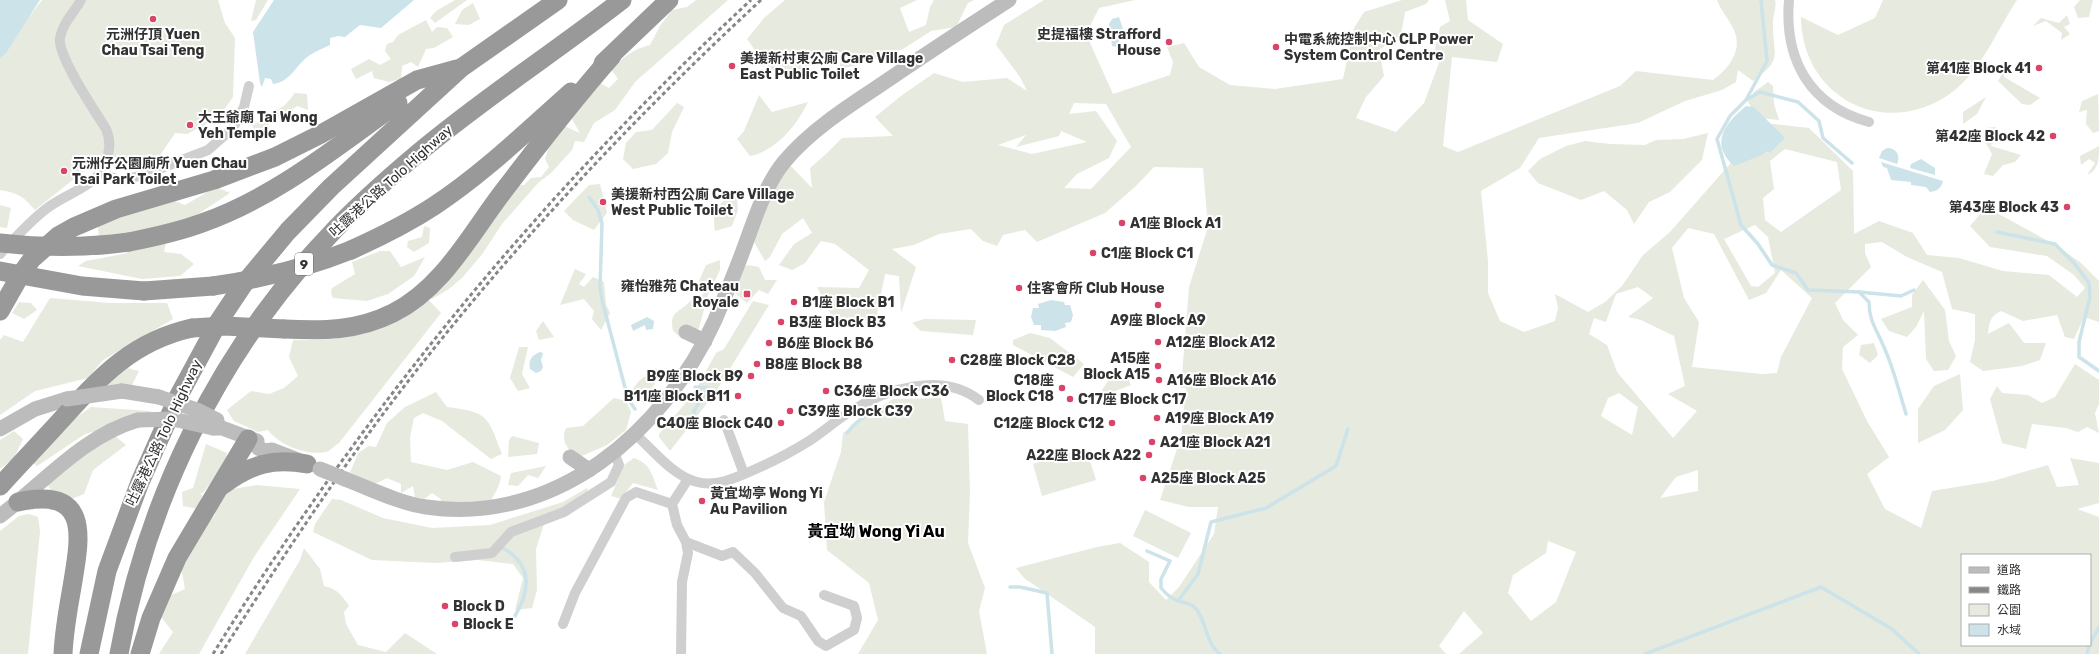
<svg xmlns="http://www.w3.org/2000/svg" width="2099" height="654" viewBox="0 0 2099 654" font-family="Rubik,'Noto Sans TC',sans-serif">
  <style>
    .green { fill: #e7eade; fill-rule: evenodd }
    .water { fill: #cce3e9 }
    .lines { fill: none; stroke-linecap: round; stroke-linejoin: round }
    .stream { stroke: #cce3e9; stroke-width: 3.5 }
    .street { stroke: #cfcfcf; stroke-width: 10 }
    .secondary { stroke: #bcbcbc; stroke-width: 15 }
    .highway { stroke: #999; stroke-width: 19 }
    .rail { stroke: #878787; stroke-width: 3; stroke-dasharray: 4 3; stroke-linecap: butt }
    .secondary-bridge { stroke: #bcbcbc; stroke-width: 15 }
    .highway-bridge { stroke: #999; stroke-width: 19 }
    .poi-dot { fill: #d94468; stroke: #fff; stroke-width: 1.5 }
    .labels { text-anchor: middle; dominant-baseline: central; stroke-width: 4; stroke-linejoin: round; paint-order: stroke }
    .shield { fill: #fff; stroke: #707070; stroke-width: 1 }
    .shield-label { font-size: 13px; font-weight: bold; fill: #323232 }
    .poi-label { font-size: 14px; font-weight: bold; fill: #323232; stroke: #fff; text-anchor: start }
    .street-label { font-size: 14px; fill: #323232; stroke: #fff }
    .quarter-label { font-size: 16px; font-weight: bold; fill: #000; stroke: #fff }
  </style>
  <rect width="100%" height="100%" fill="#fff"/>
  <g class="green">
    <path d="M42 0H218L225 23 235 38 233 97 218 118 187 134 175 133 159 157 143 171 94 163 35 210C23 196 18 193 0 190V56Z"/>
    <path d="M256 0H268L256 20 251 21Z"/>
    <path d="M455 0H467L435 23 430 18 436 11Z"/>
    <path d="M696 0H728L635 82 615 110 594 123 584 142 575 141 572 150 551 173 538 183 502 224 483 253 463 277 449 289 432 299 421 289 517 185H524L531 178 541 177 549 167 545 159 552 137 564 126 580 133 570 116 596 81 609 88 618 79 611 69C624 57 633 49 650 45L660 26 672 10 687 7Z"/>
    <path d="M785 0H917L900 8 909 32 926 25 930 7 934 0H974L968 3 956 27 931 31 903 49 861 64 840 69V62L846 52 821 53 805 70H769L747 39 764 18Z"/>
    <path d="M1044 0H1135L1099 8 1086 34 1113 94 1170 75 1173 62 1167 47 1184 43 1199 67 1230 85 1275 89 1343 79 1354 28 1364 12 1402 0H1429L1426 4 1405 12 1401 35 1379 50 1384 76 1366 97 1356 118 1396 132 1424 103 1439 63 1435 48 1440 27 1450 21 1445 0H1466L1468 20 1503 44 1497 62 1452 57 1443 146 1458 152 1620 86 1636 71 1713 80C1729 69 1743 50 1734 30 1729 19 1721 11 1717 0H1775C1777 8 1773 14 1773 22 1772 56 1785 58 1753 81L1738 70 1736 82 1722 90 1685 101 1638 123 1539 138 1520 168 1481 191 1488 261V293L1500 321 1524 332 1555 321 1558 308 1555 294 1588 312 1605 302 1622 286 1643 255 1670 232 1766 123 1809 128 1853 171 1854 234 1879 221 1913 233 1927 255 1959 258 2003 271 2049 275 2077 297 2085 288 2074 275 2047 256 1990 247 1970 226 1986 207 2057 246 2081 263 2099 281V322L2084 317 2074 339 2065 337 2057 315 2023 321 2001 311C1990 316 1989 323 1988 334L2009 323 2024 343H2046L2040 360 2022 366 1983 371 1970 362 1975 340V314L1952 309 1942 272 1907 257 1882 242 1865 244V253L1871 267 1835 303 1843 320 1858 335 1843 347 1842 369 1867 421 1889 457 1867 474 1885 509 1921 528 1932 491 1993 481 2048 465 2057 487 2079 485 2070 458 2099 463V503L2077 509 2099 517V654H1459L1483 633 1464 611 1439 646 1446 654H1095V627L1024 578 1016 568 1097 547 1120 543 1149 562V582L1166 600 1179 587 1214 534 1218 507H1189L1160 500 1181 437 1186 388H1181L1189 287 1208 227 1203 168 1154 167 1136 186 1105 213 1037 242 1025 230 1003 235 997 246 983 241 971 229 939 234 914 245 892 249 916 267 901 313 899 276 885 274 876 319 839 325 834 321 817 287 859 288 869 270 835 244 821 241 805 263 792 270 779 265 794 244 812 233 803 218 782 234 770 257 765 261 754 242 767 181 789 164 812 188 810 168 827 153 842 138 893 136 875 117 901 96 934 73 963 82 1007 78 1027 91 1020 77 996 45 1004 25ZM1074 103 1106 104 1131 147 1091 189 1064 188 1077 174 1109 158 1117 141 1096 111 1069 114ZM1061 131 1087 142 1032 154 998 145 1026 135 1016 147 1059 136ZM1785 149 1837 162 1841 190 1781 232 1765 220 1763 198 1774 189 1770 161ZM1755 225 1768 237 1775 273 1758 287 1751 286 1724 239ZM1688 228 1714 234 1749 300 1766 293 1781 270 1812 298 1781 357 1777 373 1762 374 1692 367 1699 322 1684 298 1672 248ZM1638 287 1653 298 1628 317 1641 320 1674 336 1685 386 1668 394 1697 411 1673 438 1617 372 1607 345 1589 334 1594 318 1606 322 1616 294ZM1619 393 1638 407 1632 435 1601 416 1608 398ZM1698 470V491L1660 498 1676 477ZM1548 541 1576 552 1556 602 1531 621 1508 593 1513 575 1546 553ZM1962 555H2090V645H1962Z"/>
    <path d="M1883 0H2017C1997 30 1983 67 1955 90 1889 142 1802 100 1801 17L1838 35 1875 18Z"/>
    <path d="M2080 0H2093L2089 17 2078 18 2074 7Z"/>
    <path d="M473 3 480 19 469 25 455 24 462 10Z"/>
    <path d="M2067 15 2070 24 2064 27 2070 34 2061 40 2062 33 2046 21 2033 26 2041 18 2059 23Z"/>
    <path d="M426 20 432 32 437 27 447 28 453 37 434 48 426 49 418 67 411 62 402 66 401 79 389 82 374 78 372 71 356 79 351 69 369 59 380 65 391 59 385 51 387 44 393 42 398 35Z"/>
    <path d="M2004 71V77L2040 98 2030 105 2022 104 1998 81Z"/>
    <path d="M1768 82 1773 86 1774 104 1779 120 1758 118 1748 102 1754 92Z"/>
    <path d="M295 93 307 94 308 110 297 106 290 111 288 110 265 127 255 130 252 126 285 105Z"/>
    <path d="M2098 94 2099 131 2093 133 2086 124 2087 110 2079 112 2082 101Z"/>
    <path d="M759 95 772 112 808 102C797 125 776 151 750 156L737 139 744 131Z"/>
    <path d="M1986 97 1977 114 1963 124V112Z"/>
    <path d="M677 103 684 107 672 132 668 153 656 164 633 169 623 159 626 143 636 132 652 130Z"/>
    <path d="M1996 127 1991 146 2021 155 2015 162 2003 165 1993 176 1984 174 1992 154C1986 142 1983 142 1985 128Z"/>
    <path d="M1708 133 1702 160 1670 192 1649 202 1634 224 1627 210 1604 191 1581 200 1538 183 1528 171 1540 159 1566 146 1585 141 1610 144 1645 145 1656 140 1683 139Z"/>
    <path d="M2099 146C2099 159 2099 170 2087 175L2095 163 2089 159 2081 165 2080 156Z"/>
    <path d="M600 184 607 213 594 230 573 220 564 211 589 185Z"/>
    <path d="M216 187 230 193 192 218 167 239 164 252 181 254 194 264 180 276 142 279 78 266 86 261 128 253 99 240 98 226 112 204 172 200 185 205Z"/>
    <path d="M736 188 738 210 732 226 715 231C711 206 721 206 736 188Z"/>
    <path d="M0 205 11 208 7 228 0 227Z"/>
    <path d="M424 226 430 228 429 243 414 252 407 247 408 241 422 237Z"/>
    <path d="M380 251H390L401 267 425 257 414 276 388 294 367 301 333 298 331 293 332 288 355 274 352 262Z"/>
    <path d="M720 260V270L708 295 699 328 688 337 682 339 673 331C671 316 672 315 684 307 693 300 690 298 703 295L704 291 699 281 706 265Z"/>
    <path d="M747 265 759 267 765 280H777L768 294 759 290 747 303 735 293 731 288 736 273Z"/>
    <path d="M575 269 586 274 579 284 584 287 593 277 604 282 606 305 610 313 601 330 592 319 594 311 584 299 560 305Z"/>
    <path d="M1923 280 1945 310 1949 341 1956 356 1948 370 1934 371 1926 359 1924 311 1916 327 1907 337 1889 331 1881 319 1912 307V295Z"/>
    <path d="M50 298 110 303H167L173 319 103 360 88 378 35 391 0 415V340L4 335 23 342Z"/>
    <path d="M427 298 441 313 339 443C335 445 330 451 326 452 307 456 279 445 268 430L258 432 234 421 227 410 251 391 269 394 284 388 298 376 289 357 293 340C329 341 365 338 397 320 408 315 417 305 427 298Z"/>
    <path d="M753 301 769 305 715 393 670 451 659 437V434L694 393 716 353 724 349Z"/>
    <path d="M19 302 31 303 37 310 24 319 12 313Z"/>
    <path d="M924 319 976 320 973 335 921 331 912 323Z"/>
    <path d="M543 321 554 337 539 340 536 331Z"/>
    <path d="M1030 333 1050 338 1084 364 1073 377 1013 345V340Z"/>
    <path d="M1874 343 1878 355 1870 363 1859 355 1861 345Z"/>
    <path d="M519 347H528L522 374 530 388 518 391 510 378Z"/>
    <path d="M2075 364 2099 380V404L2095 413 2099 433 2087 427 2078 432 2066 428 2032 424 2026 449 2002 443 1990 399 1997 386 2002 393 2028 395 2042 403 2055 397Z"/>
    <path d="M123 367 139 371 131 387 102 389Z"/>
    <path d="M656 368 660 376 642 402 630 395C639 377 642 380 656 368Z"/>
    <path d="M1960 374 1963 410 1945 430 1918 443V409L1934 386Z"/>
    <path d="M1127 376 1131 385 1105 395 1102 390 1108 381Z"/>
    <path d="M436 392 447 407C489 412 488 417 502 454L491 459 442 421 423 413 414 418 410 437 411 462 447 470 473 462 501 476C500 488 492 496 488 507H439L441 499 432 493 424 499 415 497 413 486 401 493V484L387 478 375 484 350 473 358 453 369 446 376 447 387 423 405 407Z"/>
    <path d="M614 398 626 401 631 412 626 430 607 445 577 458C568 449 560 441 566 428L583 426Z"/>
    <path d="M941 398 945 421 968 424 970 493 968 543 985 588 979 611 987 654H858L878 620 869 583 827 550 824 502 841 452 843 433 893 399Z"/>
    <path d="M91 407 150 411 151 416 85 434 37 466 30 461 68 423Z"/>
    <path d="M14 431 23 439 14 458 0 469V440Z"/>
    <path d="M114 435 126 445 93 470 84 494 69 500 51 492 46 480Z"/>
    <path d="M512 436 539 443 537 454 508 457 509 440Z"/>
    <path d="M206 444 227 453 225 464 203 493H200L202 496 198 509 183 506 182 492 193 488Z"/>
    <path d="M1086 448 1096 480 1042 496 1033 464Z"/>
    <path d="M634 458C651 464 652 475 658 490L633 483 621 499 611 496 624 465Z"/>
    <path d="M546 466 538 478 528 475 518 486 508 485 511 473Z"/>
    <path d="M257 485 300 489 254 557 199 654H159L173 632 161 617 167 597 185 589 179 557 195 534 215 515 207 493Z"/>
    <path d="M587 488 590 500 544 524 536 549 537 590 532 608 515 610 523 578 513 564 478 560 437 563 372 560 313 532 315 524 332 499 341 500 383 518 432 528 490 525 563 502Z"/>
    <path d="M1145 510 1191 533 1178 558 1133 536Z"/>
    <path d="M29 514 38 517 40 531 28 654H0V531L19 516Z"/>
    <path d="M304 548 320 569 324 586C337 589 342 595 349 606L344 612 346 624 358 645 386 652 405 633 437 654H245L300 560Z"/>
  </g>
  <g class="water">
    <path d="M0 0H40L6 53 0 58Z"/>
    <path d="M274 0H414L381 28 360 25 345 37 338 36 330 38V45C322 49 311 53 305 59 294 69 289 82 273 84L271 79 265 78 262 87 260 83 253 32Z"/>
    <path d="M1119 17 1125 35 1120 38 1117 47 1112 46 1109 24 1112 19Z"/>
    <path d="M1746 106 1754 107 1785 138 1770 153 1767 151 1762 155 1734 166C1709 144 1725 123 1746 106Z"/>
    <path d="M1887 148C1896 148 1901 155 1897 164L1879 158 1882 151Z"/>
    <path d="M1921 159 1935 168V175L1910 168 1911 164Z"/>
    <path d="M1881 162 1943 181C1941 188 1938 191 1930 192L1926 187 1911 185V182L1891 180 1887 168 1883 167Z"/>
    <path d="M1051 300 1064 302 1065 305H1070L1073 315 1071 322 1065 323 1066 327 1055 331 1041 330V325H1034L1031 317 1033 308H1039L1038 304Z"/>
    <path d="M647 317 654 321 653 329 646 330 645 325 633 331 631 325Z"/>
    <path d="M540 352 543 353 541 360 543 367 541 371 536 373 530 369C528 360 532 355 540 352Z"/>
  </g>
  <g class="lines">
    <g class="stream">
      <path d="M1761 0 1767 61 1746 100 1730 116 1717 139 1741 225 1758 244 1772 265 1796 273 1808 290 1859 292 1869 302C1869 321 1876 328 1883 345 1893 366 1899 391 1906 414"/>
      <path d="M1746 100 1760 92 1798 102 1819 121 1823 138 1852 163"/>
      <path d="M589 197 598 210 602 223 600 288 602 300 628 399 635 409"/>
      <path d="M1997 232 2055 244 2074 263 2089 283 2090 297 2079 342V357L2099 371"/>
      <path d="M1859 292 1901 296 1914 290"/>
      <path d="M693 424 694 411 708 388 695 387"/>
      <path d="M847 433C863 411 884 408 909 407"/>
      <path d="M503 548C532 565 531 589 515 616"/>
      <path d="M1147 551 1170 561 1161 579V588C1166 594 1171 599 1179 601 1187 604 1192 603 1197 610 1207 624 1206 644 1220 654"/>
      <path d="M1010 587H1020L1047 593 1052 654"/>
      <path d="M1178 601 1198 574 1211 522 1266 508 1336 466 1348 429"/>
      <path d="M2090 644 2099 627"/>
      <path d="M1645 654 1821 587 1892 629 1919 654"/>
      <path d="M2087 654 2089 645"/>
    </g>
    <g class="street">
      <path d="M1789 0C1784 60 1810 106 1869 122"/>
      <path d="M102 173 121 181 146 174 208 150 233 128 244 107 249 86"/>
      <path d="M0 254C15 238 29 222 46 209 70 190 106 186 109 149 110 142 109 136 106 129 95 111 57 56 60 38 63 22 74 13 81 0"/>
      <path d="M724 420 744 474"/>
      <path d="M635 434C653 450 673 476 697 482 715 487 733 479 749 472 770 463 790 453 809 441 823 432 836 420 851 411 886 389 942 371 979 400"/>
      <path d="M686 542 722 556 733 552 755 573 783 608 801 616 818 641 826 646 854 630 857 618 854 606 824 595"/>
      <path d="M455 557 492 553 511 532 564 512 611 482 619 465 614 452"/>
      <path d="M563 624 575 593 626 498 636 492 672 504"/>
      <path d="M681 654 682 582 688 553 686 542 677 525 672 504 688 479"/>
    </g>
    <g class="secondary">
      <path d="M686 332 705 341"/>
      <path d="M122 391 159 397"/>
      <path d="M213 428H222L257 441"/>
      <path d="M0 429 35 409 67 399"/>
      <path d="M255 442 258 448 265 451 272 450 298 460"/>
      <path d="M570 457 589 470"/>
      <path d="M345 479C371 489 399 503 426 507 555 526 664 432 715 320 725 296 735 273 744 248 755 219 764 187 784 162 809 132 844 109 876 88 920 58 964 29 1009 0"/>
      <path d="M0 516C45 482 83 436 138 420"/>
    </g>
    <g class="highway">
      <path d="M603 63 669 0"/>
      <path d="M129 242C154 237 178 232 202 223 276 197 336 147 398 103"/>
      <path d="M351 250C380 237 408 223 434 206 484 173 527 131 571 92"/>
      <path d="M144 291 213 286"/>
      <path d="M0 311 21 274 32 259 58 236 74 227 116 209 214 180 275 157 321 134 417 80 457 69"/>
      <path d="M284 329C323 331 357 331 393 313 442 289 470 235 502 193 537 147 573 100 612 56"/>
      <path d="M223 485C251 464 273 458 307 464"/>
      <path d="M0 486C21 463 42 441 62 419 101 376 133 341 192 328"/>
      <path d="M18 502C92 486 80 538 72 587 68 609 64 631 63 654"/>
      <path d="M89 654 107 571 140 482 178 397 219 321 243 285 288 231 331 187 461 68 558 0"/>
      <path d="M119 654C146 501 219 352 326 239 354 208 385 181 417 154 482 99 554 53 622 0"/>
      <path d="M140 654 151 618 177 558 248 439"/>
    </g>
    <g class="rail">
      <path d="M213 654C362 412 542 193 751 0"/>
      <path d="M221 654C274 570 329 486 389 406 500 260 626 125 761 0"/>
    </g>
    <g class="secondary-bridge">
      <path d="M159 397 197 410 217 420"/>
      <path d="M67 399 122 391"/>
      <path d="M138 420 173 419 213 428"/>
      <path d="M320 469 345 479"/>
    </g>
    <g class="highway-bridge">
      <path d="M0 243C44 248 86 248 129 242"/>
      <path d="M0 271 82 286 144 291"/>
      <path d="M213 286C261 279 306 268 351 250"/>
      <path d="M192 328 224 326 284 329"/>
    </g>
  </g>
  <g class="poi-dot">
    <circle cx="153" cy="19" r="4"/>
    <circle cx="1169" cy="42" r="4"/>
    <circle cx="1276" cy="47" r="4"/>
    <circle cx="732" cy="66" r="4"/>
    <circle cx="2039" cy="68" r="4"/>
    <circle cx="190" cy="125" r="4"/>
    <circle cx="2053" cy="136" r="4"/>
    <circle cx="64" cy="171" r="4"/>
    <circle cx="603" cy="202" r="4"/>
    <circle cx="2067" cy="207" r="4"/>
    <circle cx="1122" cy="223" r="4"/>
    <circle cx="1093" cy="253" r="4"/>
    <circle cx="1019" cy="288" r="4"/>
    <rect x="743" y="290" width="8" height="8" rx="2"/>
    <circle cx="794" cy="302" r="4"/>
    <circle cx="1158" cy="305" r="4"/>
    <circle cx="781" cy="322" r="4"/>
    <circle cx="1158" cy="342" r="4"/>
    <circle cx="769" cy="343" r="4"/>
    <circle cx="952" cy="360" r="4"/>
    <circle cx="757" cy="364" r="4"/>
    <circle cx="1158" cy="366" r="4"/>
    <circle cx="751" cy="376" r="4"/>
    <circle cx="1159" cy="380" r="4"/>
    <circle cx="1062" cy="388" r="4"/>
    <circle cx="826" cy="391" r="4"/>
    <circle cx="738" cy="396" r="4"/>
    <circle cx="1070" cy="399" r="4"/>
    <circle cx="790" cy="411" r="4"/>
    <circle cx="1157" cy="418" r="4"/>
    <circle cx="781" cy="423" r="4"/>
    <circle cx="1112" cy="423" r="4"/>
    <circle cx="1152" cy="442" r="4"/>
    <circle cx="1149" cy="455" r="4"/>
    <circle cx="1143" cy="478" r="4"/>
    <circle cx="702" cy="501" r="4"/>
    <circle cx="445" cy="606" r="4"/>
    <circle cx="455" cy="624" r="4"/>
  </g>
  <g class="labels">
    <rect class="shield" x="295" y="253" width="18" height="22" rx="3"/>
    <g class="shield-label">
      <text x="304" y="264">9</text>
    </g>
    <g class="poi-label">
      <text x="153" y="34" text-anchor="middle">元洲仔頂 Yuen<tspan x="153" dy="16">Chau Tsai Teng</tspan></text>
      <text x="1161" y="34" text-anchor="end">史提福樓 Strafford<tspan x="1161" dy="16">House</tspan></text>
      <text x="1284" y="39">中電系統控制中心 CLP Power<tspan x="1284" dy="16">System Control Centre</tspan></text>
      <text x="740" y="58">美援新村東公廁 Care Village<tspan x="740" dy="16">East Public Toilet</tspan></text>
      <text x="2031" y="68" text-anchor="end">第41座 Block 41</text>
      <text x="198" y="117">大王爺廟 Tai Wong<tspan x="198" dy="16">Yeh Temple</tspan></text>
      <text x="2045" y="136" text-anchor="end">第42座 Block 42</text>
      <text x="72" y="163">元洲仔公園廁所 Yuen Chau<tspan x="72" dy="16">Tsai Park Toilet</tspan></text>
      <text x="611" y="194">美援新村西公廁 Care Village<tspan x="611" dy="16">West Public Toilet</tspan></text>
      <text x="2059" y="207" text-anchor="end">第43座 Block 43</text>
      <text x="1130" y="223">A1座 Block A1</text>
      <text x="1101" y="253">C1座 Block C1</text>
      <text x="739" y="286" text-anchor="end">雍怡雅苑 Chateau<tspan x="739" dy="16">Royale</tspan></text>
      <text x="1027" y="288">住客會所 Club House</text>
      <text x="802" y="302">B1座 Block B1</text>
      <text x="1158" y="320" text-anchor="middle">A9座 Block A9</text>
      <text x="789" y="322">B3座 Block B3</text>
      <text x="1166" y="342">A12座 Block A12</text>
      <text x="777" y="343">B6座 Block B6</text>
      <text x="1150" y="358" text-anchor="end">A15座<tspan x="1150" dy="16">Block A15</tspan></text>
      <text x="960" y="360">C28座 Block C28</text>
      <text x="765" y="364">B8座 Block B8</text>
      <text x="743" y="376" text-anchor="end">B9座 Block B9</text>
      <text x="1054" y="380" text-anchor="end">C18座<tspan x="1054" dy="16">Block C18</tspan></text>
      <text x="1167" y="380">A16座 Block A16</text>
      <text x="834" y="391">C36座 Block C36</text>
      <text x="730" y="396" text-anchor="end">B11座 Block B11</text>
      <text x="1078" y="399">C17座 Block C17</text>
      <text x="798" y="411">C39座 Block C39</text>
      <text x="1165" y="418">A19座 Block A19</text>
      <text x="773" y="423" text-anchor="end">C40座 Block C40</text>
      <text x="1104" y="423" text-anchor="end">C12座 Block C12</text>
      <text x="1160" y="442">A21座 Block A21</text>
      <text x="1141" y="455" text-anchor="end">A22座 Block A22</text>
      <text x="1151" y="478">A25座 Block A25</text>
      <text x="710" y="493">黃宜坳亭 Wong Yi<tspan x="710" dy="16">Au Pavilion</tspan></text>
      <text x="453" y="606">Block D</text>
      <text x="463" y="624">Block E</text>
    </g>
    <g class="street-label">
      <text transform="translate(391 181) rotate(-42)">吐露港公路 Tolo Highway</text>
      <text transform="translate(164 433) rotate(-65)">吐露港公路 Tolo Highway</text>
    </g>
    <g class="quarter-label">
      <text x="876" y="531">黃宜坳 Wong Yi Au</text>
    </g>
  </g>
  <rect x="1961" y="554" width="130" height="92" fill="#ffffff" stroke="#adadad"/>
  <rect x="1969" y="567" width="20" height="6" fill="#bcbcbc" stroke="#adadad"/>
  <text x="1997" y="574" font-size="12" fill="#323232">道路</text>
  <rect x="1969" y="587" width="20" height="6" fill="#878787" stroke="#adadad"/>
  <text x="1997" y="594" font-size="12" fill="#323232">鐵路</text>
  <rect x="1969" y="604" width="20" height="12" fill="#e7eade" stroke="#adadad"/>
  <text x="1997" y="614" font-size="12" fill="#323232">公園</text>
  <rect x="1969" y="624" width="20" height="12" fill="#cce3e9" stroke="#adadad"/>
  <text x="1997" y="634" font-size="12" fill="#323232">水域</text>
</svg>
